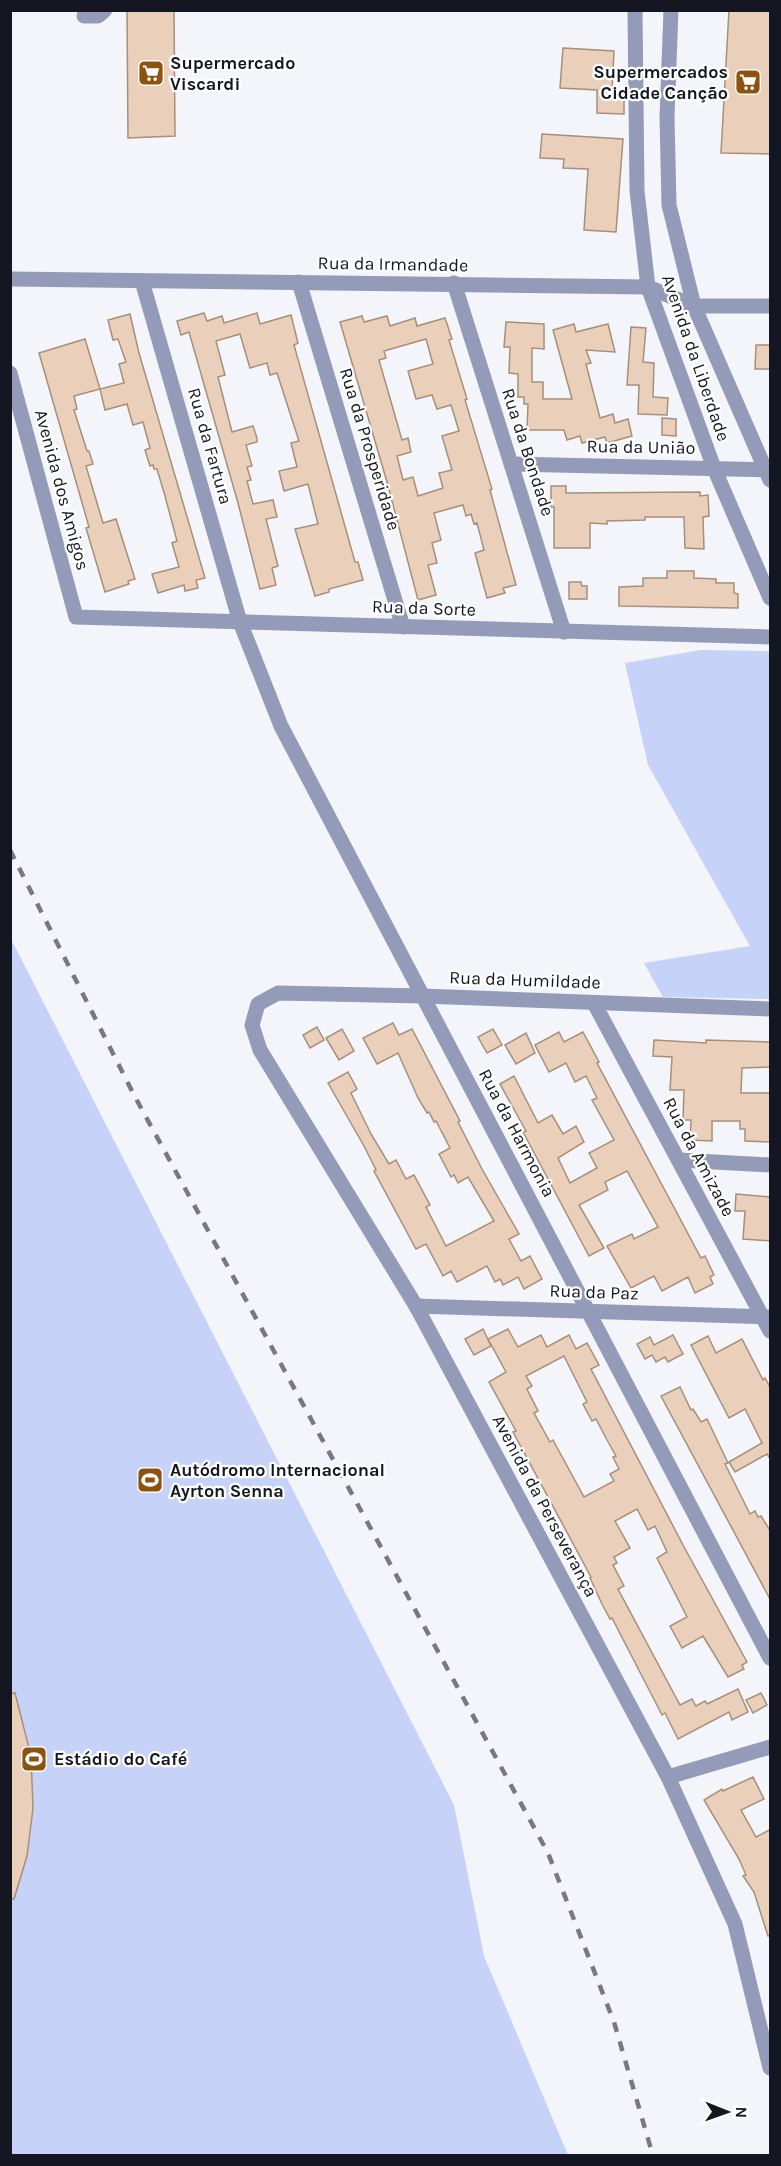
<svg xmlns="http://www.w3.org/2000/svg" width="781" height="2166" viewBox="0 0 781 2166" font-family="Karla,sans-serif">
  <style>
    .green { fill: #c7d2f8 }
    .building { fill: #ead0ba; stroke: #a78f7a; stroke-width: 1.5; fill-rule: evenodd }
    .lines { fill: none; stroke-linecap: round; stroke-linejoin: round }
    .minor { stroke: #939bb9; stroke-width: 15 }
    .rail { stroke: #777982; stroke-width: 4.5; stroke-dasharray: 10 10; stroke-linecap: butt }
    .labels { text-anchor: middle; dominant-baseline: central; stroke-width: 4.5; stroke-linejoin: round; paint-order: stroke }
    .poi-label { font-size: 18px; font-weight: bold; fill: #141721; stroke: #fff; text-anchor: start }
    .street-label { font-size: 18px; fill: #141721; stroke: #fff }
  </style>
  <rect width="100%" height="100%" fill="#f3f5fb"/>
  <g class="green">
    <path d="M701 650 770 651V999L663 997 644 963 750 946 648 765 625 663Z"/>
    <path d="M10 937 454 1805 484 1956 568 2155H11Z"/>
  </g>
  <g class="building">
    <path d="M127 10H174L175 136 128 138Z"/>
    <path d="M729 10H771V154L721 153Z"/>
    <path d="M563 48 614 51 612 91 624 92V114L597 113V90L560 88Z"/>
    <path d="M542 134 623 139 616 232 584 230 588 169 563 168 564 159 540 158Z"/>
    <path d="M204 313 207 321 222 316 224 323 257 313 260 324 291 315 298 343 294 345 355 562H358L363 580 329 589V592L315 596 295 529 318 524 308 484 284 491 279 471 297 467 291 443 299 441 277 373 270 375 267 363 250 368 240 334 216 341 225 375 218 377 232 432 253 426 257 438V442L246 445 252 466 247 467 251 480 247 481 253 504 273 500 277 517 266 519 278 566 272 568 276 585 260 589 238 503 189 332 181 335 177 321Z"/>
    <path d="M130 314 139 353 205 578 196 580 198 588 185 591 184 585 158 593 152 574 179 567 172 543 177 541 165 496 157 469H154L153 465 150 466 145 450 150 448 143 422 133 425 127 404 105 410 100 389 124 383 119 364 126 362 118 339 113 340 108 320Z"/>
    <path d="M362 316 364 322 387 316 390 326 415 318 417 326 445 318 452 339 449 340 467 399 465 400 492 489 490 490 516 585 503 588 505 593 487 598 475 553 484 550 477 523 474 524 471 514 466 516 463 505 434 513 441 540 432 543 437 563 428 565 436 595 418 600 387 482 340 322ZM426 339 433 364 408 371 416 399 432 395 437 409 451 405 459 431 442 436 452 470 439 473 443 488 418 496 413 477 403 480 397 456 411 452 408 438 402 440 379 360 386 358 384 351Z"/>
    <path d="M506 322 544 324V349L532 348V382H543V399H572L553 330 574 324 576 332 608 324 615 352 586 350 591 363 586 364 600 418 613 414 615 423 628 419 632 436 607 443 605 437 582 443 580 436 567 440 564 430H527L528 404H524V397H518V374L509 373 510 347H504Z"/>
    <path d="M631 327 646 328 643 362 654 363 653 397 668 398 667 415 638 414 639 385H627Z"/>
    <path d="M85 339 100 389 74 396 77 409 74 410 87 451H89L93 464 86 466 103 523 116 519 135 579 128 581 129 584 105 592 86 528 89 527 39 353Z"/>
    <path d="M756 345H771L770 369H755Z"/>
    <path d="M662 418 676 419V436L662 435Z"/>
    <path d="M551 486H566V493L700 492V496L708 495 709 516 703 517 704 549 685 548 684 517H645V520L607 521V524L590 523V548H554V507H551Z"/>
    <path d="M667 571H694V578L716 579V583H734V593L738 594V608L619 606V587L643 586V578H667Z"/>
    <path d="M569 582H581L582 586H587V599H569Z"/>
    <path d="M393 1023 399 1035 412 1029 460 1121 458 1122 482 1169 519 1234 509 1239 521 1261 530 1256 542 1279 524 1289 518 1277 503 1285 500 1279 495 1282 487 1266 457 1282 451 1271 443 1276 426 1244 416 1249 374 1171 376 1170 364 1146 328 1083 348 1072 357 1089 351 1093 371 1134 389 1164 396 1160 406 1179 414 1175 430 1205 426 1207 446 1246 494 1221 468 1177 458 1183 454 1175 451 1177 439 1154 450 1148 436 1121 434 1122 429 1112 427 1113 418 1098 398 1053 377 1064 363 1038Z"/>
    <path d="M317 1027 324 1040 310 1048 303 1035Z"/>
    <path d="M342 1029 354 1051 339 1060 326 1038Z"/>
    <path d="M493 1029 502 1045 487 1053 478 1037Z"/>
    <path d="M559 1032 564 1042 583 1032 599 1062 597 1063 701 1258 705 1256 714 1275 710 1277 713 1284 695 1293 688 1277 662 1291 654 1276 631 1288 607 1246 632 1234 634 1239 658 1227 627 1171 605 1182 608 1190 579 1205 604 1248 589 1256 523 1132 526 1131 500 1084 514 1076 538 1123 552 1115 563 1134 576 1126 584 1142 558 1158 570 1183 597 1168 589 1153 614 1140 592 1100 597 1098 586 1076 575 1082 566 1063 549 1072 535 1045Z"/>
    <path d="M526 1033 535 1053 516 1064 505 1045Z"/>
    <path d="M654 1040 706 1043V1040L771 1042V1067L742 1068 741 1093H771V1142L745 1141V1129H740V1121H712V1141L690 1140 691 1120H683L684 1090H670L672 1057 653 1056Z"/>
    <path d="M736 1194 771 1197V1241L743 1239 745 1211H735Z"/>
    <path d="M483 1329 491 1346 474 1355 465 1339Z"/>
    <path d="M508 1329 518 1347 541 1335 547 1347 569 1335 576 1349 587 1343 599 1365 591 1369 683 1545 747 1662 742 1665 744 1669 728 1677 703 1636 682 1648 670 1626 687 1617 657 1558 667 1552 655 1526 648 1530 637 1509 615 1521 630 1548 614 1557 617 1563 613 1565 624 1586 618 1589 680 1705 692 1699 696 1706 705 1701 707 1704 738 1689 748 1712 732 1720 729 1712 678 1739 665 1713 662 1715 612 1618 610 1619 602 1604 590 1578 591 1577 513 1432 516 1431 489 1382 506 1372 488 1339ZM564 1356 587 1402 583 1404 592 1421 596 1419 607 1440 616 1456 613 1457 619 1469 610 1474 614 1481 584 1497 553 1440 550 1442 534 1413 538 1411 527 1389 532 1386 526 1376Z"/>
    <path d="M673 1335 683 1354 668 1362 665 1357 656 1362 652 1355 645 1359 637 1344 650 1337 654 1345Z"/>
    <path d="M708 1336 716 1353 742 1339 763 1380 765 1378 771 1389V1460L767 1454 735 1472 729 1462 762 1443 745 1409 729 1418 691 1345Z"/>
    <path d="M680 1387 691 1410 693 1409 701 1422 707 1419 728 1463 725 1464 750 1514 755 1511 758 1517 761 1516 771 1532V1601L661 1396Z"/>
    <path d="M15 1693 31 1756 33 1808 27 1856 14 1899 10 1898V1694Z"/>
    <path d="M761 1693 767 1705 753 1713 746 1700Z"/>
    <path d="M753 1777 764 1799 741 1810 756 1837 771 1829V1935L768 1936 754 1892 743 1876 746 1875 739 1859 704 1800 722 1789 723 1791Z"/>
  </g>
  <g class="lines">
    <g class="minor">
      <path d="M635 10 637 191 648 287 714 468 770 598"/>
      <path d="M671 10 667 117 669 205 694 306 770 480"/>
      <path d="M84 16H98L105 10"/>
      <path d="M10 279 648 287 694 306H770"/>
      <path d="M142 281 240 622 281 726 770 1658"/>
      <path d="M299 282 403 627"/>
      <path d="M454 283 564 632"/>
      <path d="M10 373 76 617 770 637"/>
      <path d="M511 464 770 470"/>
      <path d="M594 1003 770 1331"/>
      <path d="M770 1009 422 996 278 993 258 1004 252 1025 260 1050 416 1306 668 1777 735 1924 770 2068"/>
      <path d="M679 1160 770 1165"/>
      <path d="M416 1306 770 1317"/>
      <path d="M668 1777 770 1747"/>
    </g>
    <path class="rail" d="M10 850 134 1095 548 1853 614 2022 653 2156"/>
  </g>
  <defs>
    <symbol id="supermarket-square" viewBox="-11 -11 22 22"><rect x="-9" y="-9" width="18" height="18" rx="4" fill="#8d530e" stroke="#fff"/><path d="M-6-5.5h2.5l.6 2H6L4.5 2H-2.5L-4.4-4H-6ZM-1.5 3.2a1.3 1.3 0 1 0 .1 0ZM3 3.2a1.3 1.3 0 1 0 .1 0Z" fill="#fff"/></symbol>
    <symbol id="stadium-square" viewBox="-11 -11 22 22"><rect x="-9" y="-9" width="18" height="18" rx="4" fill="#8d530e" stroke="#fff"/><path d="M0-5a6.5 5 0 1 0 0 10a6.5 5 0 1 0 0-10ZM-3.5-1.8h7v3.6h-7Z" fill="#fff"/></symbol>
  </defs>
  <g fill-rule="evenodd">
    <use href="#supermarket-square" x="136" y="58" width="30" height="30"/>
    <use href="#supermarket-square" x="733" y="67" width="30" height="30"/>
    <use href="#stadium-square" x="135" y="1465" width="30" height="30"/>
    <use href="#stadium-square" x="19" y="1744" width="30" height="30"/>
  </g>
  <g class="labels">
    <g class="poi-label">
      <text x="170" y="63">Supermercado<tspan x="170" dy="21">Viscardi</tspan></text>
      <text x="728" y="72" text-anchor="end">Supermercados<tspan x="728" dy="21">Cidade Canção</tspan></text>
      <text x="170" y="1470">Autódromo Internacional<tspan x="170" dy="21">Ayrton Senna</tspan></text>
      <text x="54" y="1759">Estádio do Café</text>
    </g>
    <g class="street-label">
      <text transform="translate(393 264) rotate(1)">Rua da Irmandade</text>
      <text transform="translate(696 358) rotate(71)">Avenida da Liberdade</text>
      <text transform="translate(210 446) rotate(74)">Rua da Fartura</text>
      <text transform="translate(641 447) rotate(1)">Rua da União</text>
      <text transform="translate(370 449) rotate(73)">Rua da Prosperidade</text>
      <text transform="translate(528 452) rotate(72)">Rua da Bondade</text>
      <text transform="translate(62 490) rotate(75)">Avenida dos Amigos</text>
      <text transform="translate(424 608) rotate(2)">Rua da Sorte</text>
      <text transform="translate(525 980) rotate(2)">Rua da Humildade</text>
      <text transform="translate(517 1133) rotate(62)">Rua da Harmonia</text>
      <text transform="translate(699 1157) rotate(62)">Rua da Amizade</text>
      <text transform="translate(594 1292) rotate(2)">Rua da Paz</text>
      <text transform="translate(545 1506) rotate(62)">Avenida da Perseverança</text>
    </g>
  </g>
  <rect width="781" height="2166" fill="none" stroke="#141721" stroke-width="24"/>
  <g transform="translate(727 2112) rotate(91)" stroke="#ffffff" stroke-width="4.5" paint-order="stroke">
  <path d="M0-4.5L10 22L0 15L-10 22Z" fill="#141721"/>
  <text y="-9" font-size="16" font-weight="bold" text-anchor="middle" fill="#141721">N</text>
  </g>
</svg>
